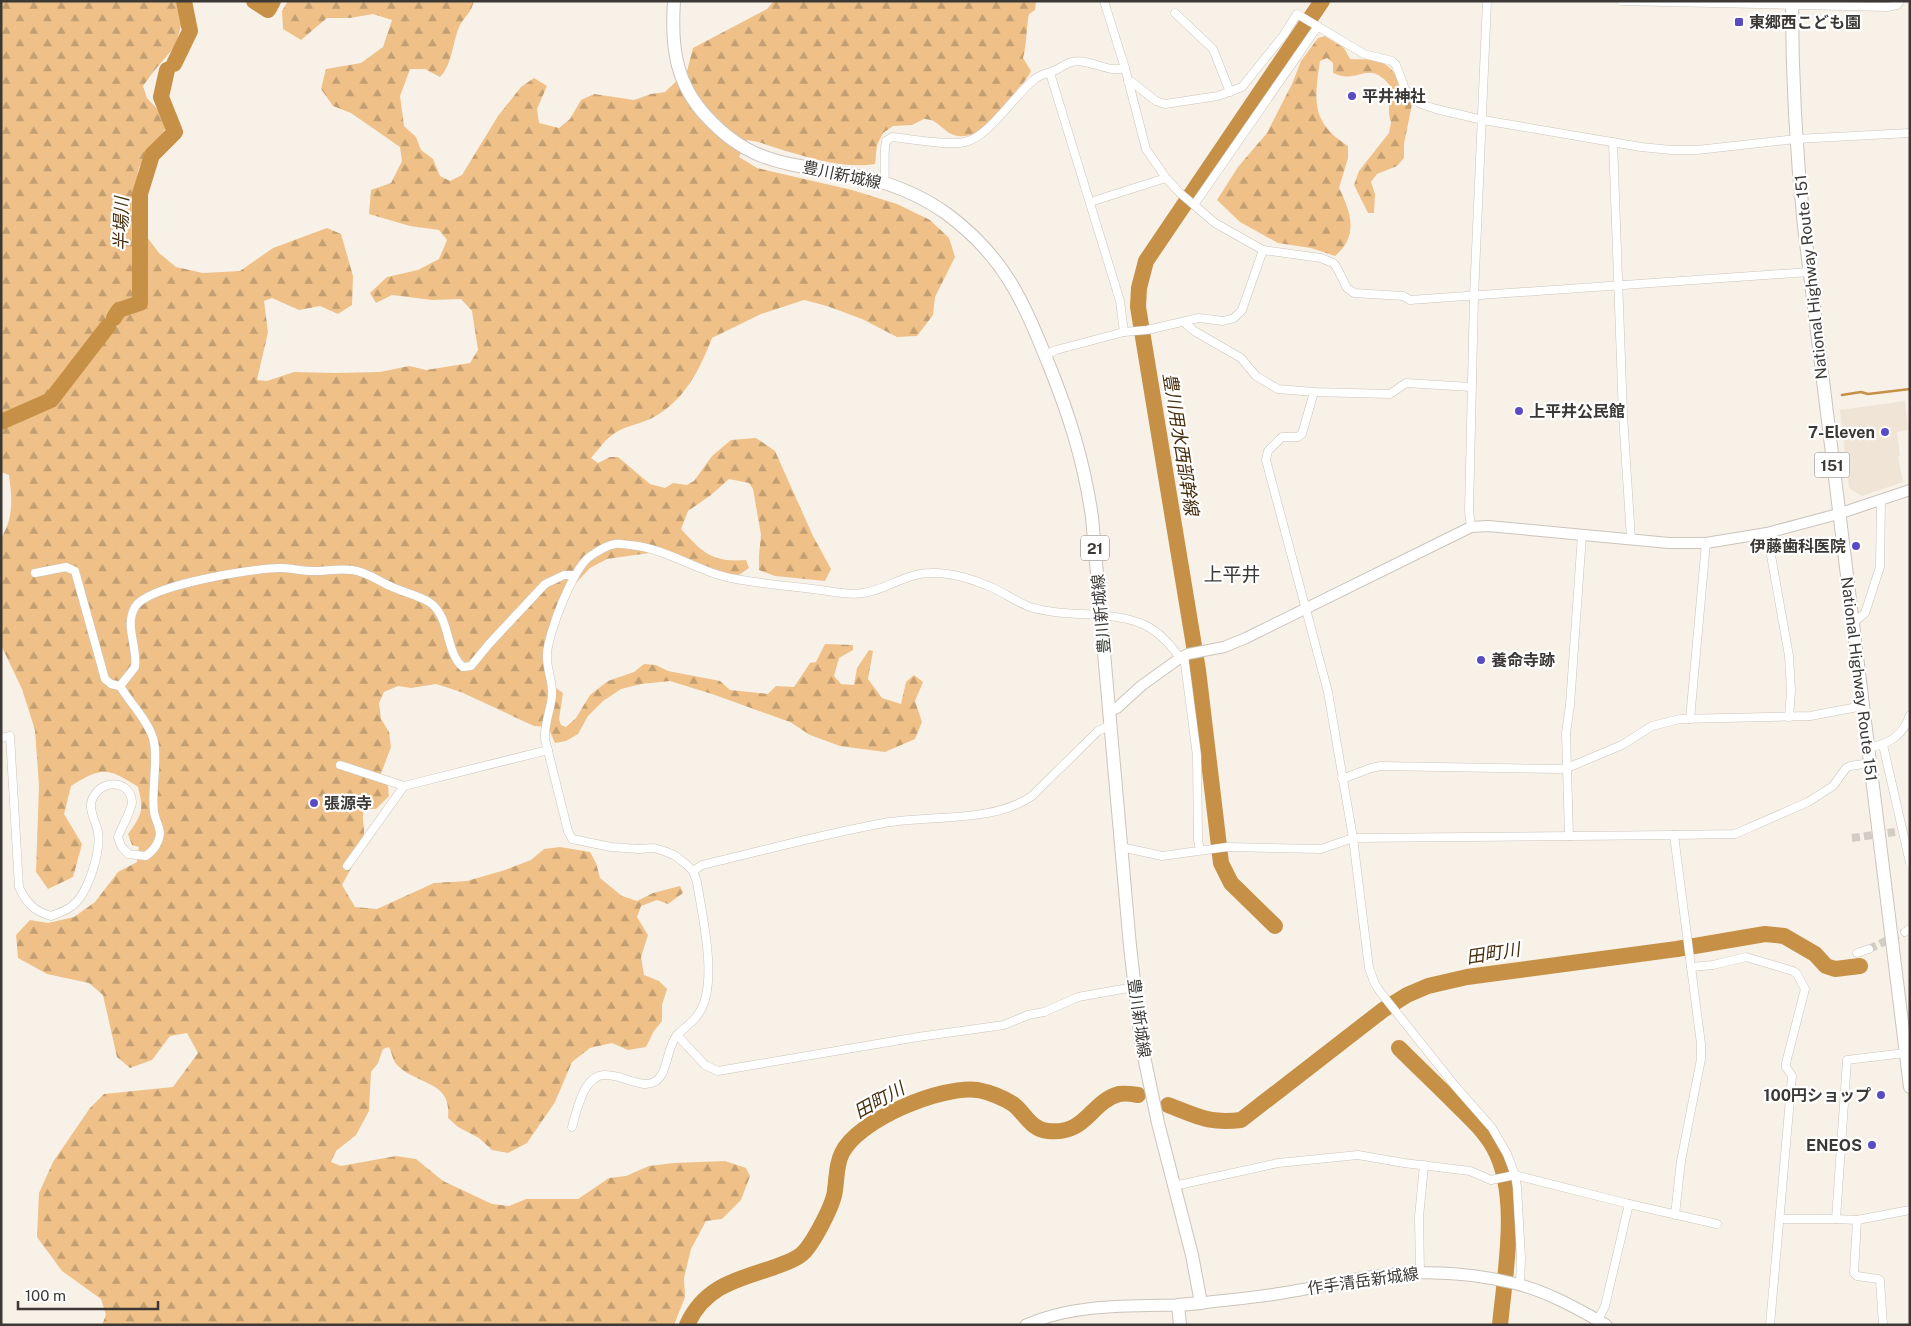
<svg xmlns="http://www.w3.org/2000/svg" width="1911" height="1326" viewBox="0 0 1911 1326" font-family="'Public Sans','Noto Sans JP',sans-serif">
  <style>
    .built { fill: #efe4d6 }
    .forest { fill: url(#forest-firs) }
    .lines { fill: none; stroke-linecap: round; stroke-linejoin: round }
    .stream { stroke: #c69146; stroke-width: 2.5 }
    .river { stroke: #c69146; stroke-width: 16 }
    .minor-tunnel { stroke: #d2ccc4; stroke-width: 8; stroke-dasharray: 8 4; stroke-linecap: butt }
    .minor-casing { stroke: #cac4bc; stroke-width: 9 }
    .tertiary-casing { stroke: #cac4bc; stroke-width: 12 }
    .secondary-casing { stroke: #cac4bc; stroke-width: 13 }
    .primary-casing { stroke: #cac4bc; stroke-width: 14 }
    .trunk-casing { stroke: #cac4bc; stroke-width: 14 }
    .minor { stroke: #fff; stroke-width: 8 }
    .tertiary { stroke: #fff; stroke-width: 10 }
    .secondary { stroke: #fff; stroke-width: 11 }
    .primary { stroke: #fff; stroke-width: 12 }
    .trunk { stroke: #fff; stroke-width: 12 }
    .poi-dot { fill: #594bc3; stroke: #fff; stroke-width: 2 }
    .labels { text-anchor: middle; dominant-baseline: central; stroke-width: 4.5; stroke-linejoin: round; paint-order: stroke }
    .shield { fill: #fff; stroke: #767472; stroke-width: 1 }
    .shield-label { font-size: 15px; font-weight: bold; fill: #3b3835 }
    .poi-label { font-size: 16px; font-weight: bold; fill: #3b3835; stroke: #fff; text-anchor: start }
    .street-label { font-size: 16px; fill: #3b3835; stroke: #fff }
    .water-label { font-size: 18px; font-style: italic; fill: #462f0f; stroke: #fff }
    .quarter-label { font-size: 19px; fill: #3b3835; stroke: #fff }
  </style>
  <defs>
    <pattern id="forest-firs" width="22" height="20" patternUnits="userSpaceOnUse" patternTransform="scale(1.25)"><rect width="22" height="20" fill="#efc188"/><path d="M5 1l3.5 6h-7zM16 11l3.5 6h-7z" fill="#c39e70"/></pattern>
  </defs>
  <rect width="100%" height="100%" fill="#f8f1e8"/>
  <path class="built" d="M1905 401 1908 430 1897 432 1900 456 1898 457 1903 482 1862 496 1849 488 1840 410Z"/>
  <g class="forest">
    <path d="M1 1H177L182 21 176 45 154 71 143 86 147 98 158 110 166 128 139 167 133 199 134 220 159 253 176 267 203 273 240 271 273 248 327 228 341 234 353 276 352 305 338 314 320 306 299 310 272 298 264 301 268 332 257 380 267 381 294 372 335 373 380 372 409 366 426 370 470 363 478 350 472 311 461 299 432 300 392 295 376 303 370 293 387 277 418 270 439 259 447 240 439 230 410 226 369 214 371 190 391 183 402 161 400 147 351 113 333 106 321 89 326 69 361 63 383 47 392 20 373 14 350 18H327L301 40 283 29 282 11 288 1H474C471 13 465 16 460 25 452 42 453 64 440 77L425 69H410L400 96 404 126 416 137 421 150 433 159 440 176 450 181 462 175 498 116 521 87 534 78 547 86 537 109 539 123 559 128 570 119 581 100 594 94 634 100 651 94 665 92 687 71 693 48 767 9 774 1H1036L1035 10 1029 14C1026 29 1027 44 1023 58L1031 71C1026 81 1019 87 1012 96 999 112 982 139 958 136 948 135 943 127 935 122 933 120 927 119 924 119L912 125 893 126 883 133 877 145 875 164C848 168 819 161 793 153 777 149 763 142 747 140L739 157 757 168 852 190 897 204 930 220 949 238 955 257 935 297 933 315 917 336 897 337 862 319 827 306 804 300 761 314 712 338C700 369 685 400 654 417 642 424 627 425 615 433 606 438 598 450 591 458L598 463 610 457H618L650 484 665 488 673 483 687 485 694 481 712 456 731 440 756 438 775 451 813 536 831 569 825 581 775 576 759 570V555L761 535 753 489 749 483 729 479 711 495 688 511 681 529C702 552 712 563 746 560L749 568 739 575 699 572 671 558 649 553 607 559 590 568 574 585 551 623 548 682 563 693 559 719 561 725 566 727 576 718 590 695 608 681 634 672 644 664 656 665 668 671 720 681 730 690 768 694 776 686 794 687 810 663 816 662 825 644 853 645V650L839 658 834 676 841 684 854 685 857 668 869 650 873 651 868 679 882 698 901 704 906 682 914 675 923 682 915 701 922 722 915 739 885 752 840 746 810 735 790 722 712 694 670 681 641 684 621 689 603 701 588 716 578 734 566 741 555 743 548 727 534 726 461 692 436 684 411 688 398 686 384 692 379 703 381 719 389 732 391 747 379 779 388 786 389 796 376 809H364C362 818 363 821 364 829 365 845 349 872 342 885L355 907 377 909 434 883 467 881 505 870 531 860 544 849 560 847 590 852 596 863 600 878 622 896 637 901 653 893 680 886 683 893 668 904 657 900 641 906 637 917 648 935 641 957 644 975 659 981 667 989 662 1005V1021L654 1031 646 1047 628 1050 612 1043 590 1048 572 1062 555 1102 527 1143 508 1153 492 1150 479 1138 458 1127 448 1118C452 1080 418 1086 397 1065 393 1061 392 1053 389 1047L383 1049 378 1063 371 1072 369 1111 356 1135 336 1151 331 1162 341 1166 396 1156 416 1159 443 1181 492 1204 509 1206 526 1199H578L609 1178 626 1176 649 1166 674 1163 725 1161 746 1168 750 1176 741 1200 722 1219 706 1221 691 1249 684 1278 685 1297 674 1325H102L106 1315 101 1299 62 1271 37 1237 39 1193 53 1162 90 1108 104 1094 173 1087 198 1053 187 1033 170 1036 152 1060 130 1068 117 1057 103 995 89 983 47 974 18 958 16 935 30 920 48 923 74 917 95 902 118 872 137 862 139 847 132 845 128 834C142 815 144 810 138 787 107 767 102 767 71 786L64 814 82 844 73 877 48 889 36 872 39 786 35 730 22 689 1 645V538C14 518 12 498 9 475L1 472Z"/>
    <path d="M1325 36 1344 48 1350 59C1359 60 1370 58 1378 61 1398 67 1400 89 1412 104L1404 144V158L1397 166 1377 174 1371 182 1375 194 1374 213H1368L1354 185 1359 171 1389 133 1391 123 1389 114V104L1394 91C1369 55 1361 86 1333 73V63L1327 58 1320 61C1314 101 1311 122 1348 146V158L1339 188C1351 212 1359 236 1335 256L1311 248 1278 243 1240 222 1217 200 1238 167 1267 133 1292 84 1301 61 1318 38Z"/>
  </g>
  <g class="lines">
    <path class="stream" d="M1842 395 1861 392 1868 394 1910 389"/>
    <g class="river">
      <path d="M254 1 268 10 273 1"/>
      <path d="M174 64 190 31 184 1"/>
      <path d="M114 318 119 310 140 303V194L152 155 175 132 161 97 167 70"/>
      <path d="M1 422 51 400 108 326"/>
      <path d="M1275 926 1231 883 1221 863 1198 670 1138 307 1139 288 1146 261 1322 1"/>
      <path d="M1399 1048C1417 1066 1436 1084 1454 1102 1468 1116 1484 1130 1494 1148 1520 1195 1505 1272 1500 1325"/>
      <path d="M1168 1105C1197 1116 1209 1124 1241 1120L1383 1010 1407 995 1428 986 1467 977 1677 949 1765 934 1784 936 1815 954 1826 966 1835 969 1860 966"/>
      <path d="M687 1325C704 1287 735 1280 772 1268 782 1264 794 1261 802 1254 813 1244 834 1204 835 1190 837 1177 836 1165 842 1153 858 1120 941 1085 978 1090 989 1092 1004 1098 1013 1104 1025 1113 1031 1130 1048 1131 1087 1135 1090 1102 1119 1094 1125 1093 1132 1094 1138 1095"/>
    </g>
    <g class="minor-tunnel">
      <path d="M1852 838 1895 832"/>
      <path d="M1869 949 1905 932"/>
    </g>
    <defs>
      <g id="minor">
        <path d="M1104 1 1125 68"/>
        <path d="M1621 1 1887 7 1897 5 1900 1"/>
        <path d="M1175 13 1213 49 1230 92"/>
        <path d="M1050 73 1120 301 1124 332"/>
        <path d="M1128 81 1132 82 1156 101 1165 104 1218 96 1242 87 1283 36 1297 14 1364 54 1392 61 1396 65 1405 89 1412 98 1421 104 1436 109 1483 120 1641 147 1671 150H1697L1796 139 1910 133"/>
        <path d="M1613 142 1623 415 1631 539"/>
        <path d="M884 184C886 169 883 155 886 141L892 137C911 139 948 146 965 142 990 136 1013 96 1035 79 1041 74 1049 73 1056 70 1060 68 1064 65 1069 63 1088 56 1106 74 1125 68L1146 149 1166 178 1180 193 1215 223 1263 250 1321 258 1333 263 1336 266 1347 288 1354 293 1403 296 1410 300 1809 272"/>
        <path d="M1090 202 1166 178"/>
        <path d="M1194 205 1318 26"/>
        <path d="M1184 322 1194 331 1241 358 1256 376 1278 389 1314 392 1390 394 1406 383 1471 387"/>
        <path d="M1045 355 1056 350 1124 332 1147 330 1199 318 1223 321 1234 318 1242 310 1263 250"/>
        <path d="M1314 392 1302 434 1298 437H1282L1268 451 1266 460 1328 692 1353 838 1369 968 1375 984 1381 993 1456 1087 1492 1128 1507 1154 1515 1175 1517 1187 1521 1258 1520 1285"/>
        <path d="M1471 527 1469 511 1474 296 1487 1"/>
        <path d="M1767 533 1789 656 1791 691 1789 717"/>
        <path d="M35 573 66 567 75 571 105 679 111 684 120 686"/>
        <path d="M1852 624 1865 613 1880 567 1881 500"/>
        <path d="M1184 656 1197 756 1198 840 1200 850"/>
        <path d="M120 686 135 667C138 647 124 626 135 607 148 585 254 568 280 568 291 568 302 571 314 571 327 571 339 568 352 570 367 572 377 580 390 586 402 592 418 595 429 602 451 616 445 653 463 667L471 666 489 644 545 584 564 575H575"/>
        <path d="M1690 719 1706 543"/>
        <path d="M1 738 10 736 19 887C26 903 34 911 51 916 58 913 66 911 72 906 88 894 101 852 98 832 95 818 85 806 96 793 106 779 131 782 132 802 132 810 121 828 118 837L121 846 128 854 146 856C154 850 159 844 160 834 160 827 155 819 154 812 151 790 159 757 153 738 147 719 130 703 120 686"/>
        <path d="M1883 745 1910 863"/>
        <path d="M1868 747C1888 746 1904 734 1910 715"/>
        <path d="M340 765 404 786"/>
        <path d="M1342 779 1371 768 1381 766 1560 769 1567 768 1622 745 1652 726 1680 719 1810 716 1863 706"/>
        <path d="M1674 835 1735 834 1808 802 1833 786 1846 768 1850 766 1870 763"/>
        <path d="M1569 836 1566 733 1570 705 1582 535"/>
        <path d="M1121 847 1162 856 1227 847 1321 849 1353 838 1674 835 1701 1044V1059L1681 1161 1675 1215"/>
        <path d="M347 866 404 786 548 750"/>
        <path d="M693 871 702 865C762 851 823 834 884 823 930 815 993 823 1032 796L1098 731 1111 725"/>
        <path d="M1905 932 1910 929"/>
        <path d="M1857 953 1869 949"/>
        <path d="M1691 967 1713 965 1746 957 1793 971 1797 974 1805 989 1786 1063V1067L1792 1076 1770 1325"/>
        <path d="M1134 987 1078 997 1044 1012 1028 1015 1004 1025 918 1037 718 1071 705 1065 677 1035C683 1029 692 1023 697 1016 720 987 702 916 697 882L693 871 686 864 674 855 664 851 654 848 639 849 611 847 572 839 568 831 545 739C544 723 551 710 552 695 553 681 546 668 547 654 548 633 574 565 592 555 598 551 608 545 615 544 620 543 626 545 631 545 669 549 699 573 736 579 769 585 802 587 834 592 844 593 854 595 863 593 886 590 906 573 930 573 952 572 973 579 993 588 1006 594 1017 602 1030 607 1066 618 1105 610 1140 623 1157 629 1170 644 1180 658"/>
        <path d="M572 1127C577 1111 583 1075 605 1075 613 1075 623 1078 631 1081 639 1083 646 1086 654 1082 668 1076 666 1048 677 1035"/>
        <path d="M1174 1186 1278 1163 1358 1155 1404 1163 1470 1171 1491 1180 1515 1175 1629 1204 1717 1224"/>
        <path d="M1780 1219H1836"/>
        <path d="M1857 1220 1910 1210"/>
        <path d="M1420 1273 1419 1217 1424 1165"/>
        <path d="M1598 1320 1605 1306 1629 1204"/>
        <path d="M1883 1325 1880 1280 1878 1279 1857 1276 1854 1273 1857 1220 1836 1219 1847 1060 1905 1053"/>
      </g>
      <path id="tertiary" d="M1110 711 1117 708 1141 686 1180 658 1188 654 1224 647 1246 638 1471 527 1488 526 1669 543H1706L1767 533 1838 514 1910 490"/>
      <g id="secondary">
        <path d="M1201 1303C1226 1300 1251 1298 1276 1294 1305 1290 1334 1283 1362 1278 1412 1270 1464 1271 1513 1283 1546 1291 1577 1308 1606 1325"/>
        <path d="M1026 1325C1072 1304 1128 1306 1178 1305"/>
      </g>
      <path id="primary" d="M674 1C671 46 675 83 707 117 753 167 792 163 854 175 886 181 921 195 947 214 1005 257 1023 301 1049 365 1070 417 1084 462 1092 517L1130 946 1141 1042 1158 1123 1192 1255 1201 1303 1178 1305 1180 1325"/>
      <path id="trunk" d="M1792 1C1792 77 1796 151 1804 226L1910 1087"/>
    </defs>
    <use href="#minor" class="minor-casing"/>
    <use href="#tertiary" class="tertiary-casing"/>
    <use href="#secondary" class="secondary-casing"/>
    <use href="#primary" class="primary-casing"/>
    <use href="#trunk" class="trunk-casing"/>
    <use href="#minor" class="minor"/>
    <use href="#tertiary" class="tertiary"/>
    <use href="#secondary" class="secondary"/>
    <use href="#primary" class="primary"/>
    <use href="#trunk" class="trunk"/>
  </g>
  <g class="poi-dot">
    <rect x="1734" y="17" width="10" height="10" rx="2.5"/>
    <circle cx="1352" cy="96" r="5"/>
    <circle cx="1519" cy="411" r="5"/>
    <circle cx="1885" cy="432" r="5"/>
    <circle cx="1856" cy="546" r="5"/>
    <circle cx="1481" cy="660" r="5"/>
    <circle cx="314" cy="803" r="5"/>
    <circle cx="1881" cy="1095" r="5"/>
    <circle cx="1872" cy="1145" r="5"/>
  </g>
  <g class="labels">
    <g class="shield">
      <rect x="1814.5" y="452.5" width="35" height="25" rx="4"/>
      <rect x="1081" y="535.5" width="28" height="25" rx="4"/>
    </g>
    <g class="shield-label">
      <text x="1832" y="465">151</text>
      <text x="1095" y="548">21</text>
    </g>
    <g class="poi-label">
      <text x="1749" y="22">東郷西こども園</text>
      <text x="1362" y="96">平井神社</text>
      <text x="1529" y="411">上平井公民館</text>
      <text x="1875" y="432" text-anchor="end">7-Eleven</text>
      <text x="1846" y="546" text-anchor="end">伊藤歯科医院</text>
      <text x="1491" y="660">養命寺跡</text>
      <text x="324" y="803">張源寺</text>
      <text x="1871" y="1095" text-anchor="end">100円ショップ</text>
      <text x="1862" y="1145" text-anchor="end">ENEOS</text>
    </g>
    <g class="street-label">
      <text transform="translate(842 175) rotate(12)">豊川新城線</text>
      <text transform="translate(1811 277) rotate(-96)">National Highway Route 151</text>
      <text transform="translate(1101 614) rotate(-95)">豊川新城線</text>
      <text transform="translate(1859 679) rotate(83)">National Highway Route 151</text>
      <text transform="translate(1139 1018) rotate(82)">豊川新城線</text>
      <text transform="translate(1363 1281) rotate(-8)">作手清岳新城線</text>
    </g>
    <g class="water-label">
      <text transform="translate(121 224) rotate(-89)">半場川</text>
      <text transform="translate(1181 444) rotate(81)">豊川用水西部幹線</text>
      <text transform="translate(1493 953) rotate(-9)">田町川</text>
      <text transform="translate(879 1100) rotate(-29)">田町川</text>
    </g>
    <g class="quarter-label">
      <text x="1232" y="574">上平井</text>
    </g>
  </g>
  <rect width="1911" height="1326" fill="none" stroke="#3b3835" stroke-width="5"/>
  <path d="M18 1301v8h140v-8" fill="none" stroke="#3b3835" stroke-width="2.5"/>
  <text x="25" y="1301" font-size="15" fill="#3b3835" stroke="#ffffff" stroke-width="4" paint-order="stroke">100 m</text>
</svg>
